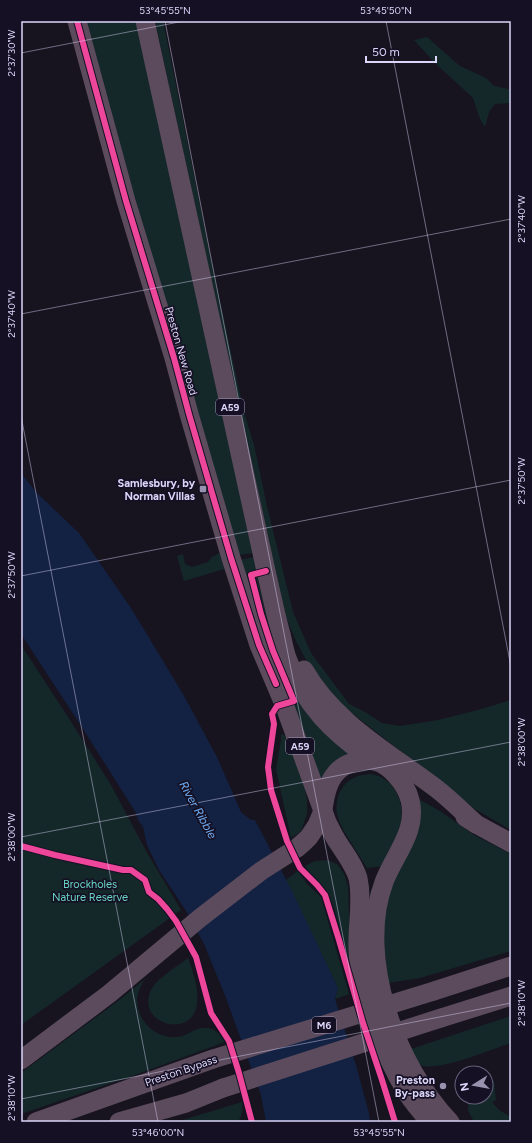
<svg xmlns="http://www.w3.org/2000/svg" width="532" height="1143" viewBox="0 0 532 1143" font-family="Figtree,sans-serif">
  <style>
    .green { fill: #14282a }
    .water { fill: #132142 }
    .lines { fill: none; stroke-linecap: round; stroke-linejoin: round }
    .highway { stroke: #5c4b5d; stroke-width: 19 }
    .highway-bridge { stroke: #5c4b5d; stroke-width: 19 }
    .cycleway-casing { stroke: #151023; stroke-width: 8 }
    .cycleway { stroke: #ed469a; stroke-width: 6 }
    .ticks { fill: none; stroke: #ddd6fb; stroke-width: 1; stroke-opacity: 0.45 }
    .poi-dot { fill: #9892ae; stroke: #151023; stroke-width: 1.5 }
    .labels { text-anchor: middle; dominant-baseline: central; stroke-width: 3.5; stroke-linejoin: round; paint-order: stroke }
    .shield { fill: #151023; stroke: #a19bba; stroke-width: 1 }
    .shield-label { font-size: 10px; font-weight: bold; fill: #ddd6fb }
    .street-label { font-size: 11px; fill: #ddd6fb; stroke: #151023 }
    .poi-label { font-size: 11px; font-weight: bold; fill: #ddd6fb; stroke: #151023; text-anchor: end }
    .park-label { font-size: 11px; fill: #68d5c2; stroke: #151023 }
    .water-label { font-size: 12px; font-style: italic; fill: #6daaf2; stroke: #151023 }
    .neatline { fill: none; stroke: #ddd6fb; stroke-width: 1.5 }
    .ticks-label { font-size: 10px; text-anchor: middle; fill: #ddd6fb }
  </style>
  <rect width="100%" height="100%" fill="#17141f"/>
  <g class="green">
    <path d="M83 21H138L254 553 238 555 149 248 111 113V107L106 99Z"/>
    <path d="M155 21H163L213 269 244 412 254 445 267 506 293 612 311 653 349 704 365 712 382 723 400 726 438 720 478 710 511 700V830L475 809 335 700 312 671 296 641 283 610Z"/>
    <path d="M427 37 460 66 486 78 494 86 508 89H511V103L495 104 489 112 485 127 480 119 473 98 435 63 414 40Z"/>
    <path d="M220 553 224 569 184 581 177 556 183 554 185 564 192 567 208 562 212 557Z"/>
    <path d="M254 557 257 572 249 574 263 628 268 652 240 560Z"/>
    <path d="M257 576 268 622 353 755 321 783 290 704 296 702 271 642 253 577Z"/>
    <path d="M21 645 68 717 111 785 146 851 181 910 21 1025Z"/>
    <path d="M281 734 287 736 304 782 307 800V814L301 831 291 838 276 769 281 740Z"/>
    <path d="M370 774C375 775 380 776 384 779 400 789 405 812 400 829 396 842 389 854 384 866L367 868C362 860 357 852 352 844 341 826 330 811 341 790 348 778 358 775 370 774Z"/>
    <path d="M415 797 440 811 474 835 511 854V951L420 978 388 983 382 923Z"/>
    <path d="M328 860 337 864 344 874 348 886 350 950 357 993 334 908 328 893 313 878 305 866 315 861Z"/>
    <path d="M298 871 307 884 321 897 349 994 335 999 338 988 286 880Z"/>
    <path d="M188 958C193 972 199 988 197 1003 194 1040 135 1025 151 990 156 979 179 965 188 958Z"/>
    <path d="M145 979C141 985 138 991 137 999 137 1021 155 1039 177 1037 188 1036 195 1027 206 1028 215 1028 220 1034 225 1042L135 1075 21 1114V1073L122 998Z"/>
    <path d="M511 1016V1043C493 1049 436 1073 420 1065 415 1062 413 1055 411 1049Z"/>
    <path d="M486 1077 494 1081 496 1100 492 1102 499 1110 511 1117V1122H477L473 1120 468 1110 469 1097H486Z"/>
    <path d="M242 1102C243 1110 242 1115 238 1122H176Z"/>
  </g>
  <path class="water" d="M21 473 36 492 79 533 131 608 183 694 217 757 241 812 251 820H255L292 891 338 988 335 999 356 1065 369 1113 370 1122H266L261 1095 226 998 204 944 188 914 159 870 147 845 143 827 138 820 136 813 85 732 21 634Z"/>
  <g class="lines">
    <g class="highway">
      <path d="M77 21 126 201 174 358 189 414 231 558 259 645 284 704 327 822C331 830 334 837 339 844 346 855 354 865 358 878 363 901 357 925 358 948 359 993 384 1055 407 1093 414 1104 422 1113 430 1122"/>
      <path d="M145 21 266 571C271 592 275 613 281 634 283 642 284 650 287 658 304 705 333 733 374 761"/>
      <path d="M304 670C333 722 391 754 437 789 451 800 464 813 476 824"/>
      <path d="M323 809C325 797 327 783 336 773 340 768 347 764 354 762 361 761 368 759 375 761 391 766 406 784 410 800 418 831 394 855 384 882 356 957 396 1066 450 1122"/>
      <path d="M465 817 476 824 511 843"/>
      <path d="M434 991 511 966"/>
      <path d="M441 1018 511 996"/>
      <path d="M21 1060 109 994 200 918 261 871 297 848 305 841 309 837 317 825 323 811"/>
      <path d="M36 1122 213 1059"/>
      <path d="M119 1122 186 1103 223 1088"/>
    </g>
    <g class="highway-bridge">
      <path d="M213 1059 434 991"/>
      <path d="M223 1088 441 1018"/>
    </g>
    <defs>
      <g id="cycleway">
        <path d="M77 21 126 201 174 358 189 414 231 558 259 645 276 684"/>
        <path d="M266 571 251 575 261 614 273 651 294 701 277 706 272 714 274 724 268 767 271 790 287 841 300 868 317 885 325 895 339 940 363 1023 382 1080 395 1122"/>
        <path d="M21 846 55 855 123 870H131L145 880 149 892 158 899 167 909 176 921 196 957 211 1013 229 1041 239 1073 252 1122"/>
      </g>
    </defs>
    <use href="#cycleway" class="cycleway-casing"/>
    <use href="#cycleway" class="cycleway"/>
  </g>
  <path class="ticks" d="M165 21 379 1122M386 21 511 667M21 53 184 21M21 314 511 219M21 416 158 1122M21 576 511 480M21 837 511 742M21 1099 511 1003"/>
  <g class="poi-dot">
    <rect x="199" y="485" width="8" height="8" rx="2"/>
    <circle cx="443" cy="1086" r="4"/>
  </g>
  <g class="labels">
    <g class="shield">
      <rect x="216" y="399" width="28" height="16" rx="3"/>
      <rect x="286" y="738" width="28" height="16" rx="3"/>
      <rect x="312" y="1017" width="24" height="16" rx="3"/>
    </g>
    <g class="shield-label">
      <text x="230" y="407">A59</text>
      <text x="300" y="746">A59</text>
      <text x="324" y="1025">M6</text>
    </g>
    <g class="street-label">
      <text transform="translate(181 351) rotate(74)">Preston New Road</text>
      <text transform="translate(181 1071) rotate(-19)">Preston Bypass</text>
    </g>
    <g class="poi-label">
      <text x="195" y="483">Samlesbury, by<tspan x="195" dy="13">Norman Villas</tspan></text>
      <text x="435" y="1080">Preston<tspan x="435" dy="13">By-pass</tspan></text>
    </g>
    <g class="park-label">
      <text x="90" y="884">Brockholes<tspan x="90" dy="13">Nature Reserve</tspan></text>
    </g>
    <g class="water-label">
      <text transform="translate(198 810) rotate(61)">River Ribble</text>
    </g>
  </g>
  <rect width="532" height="1143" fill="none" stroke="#151023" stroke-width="44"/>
  <g transform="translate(474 1085) rotate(259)"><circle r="19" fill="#151023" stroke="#655f79"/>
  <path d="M0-3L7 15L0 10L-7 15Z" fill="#9892ae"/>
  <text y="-6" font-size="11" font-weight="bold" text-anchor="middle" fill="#ddd6fb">N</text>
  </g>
  <path d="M366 56v6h70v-6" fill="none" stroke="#ddd6fb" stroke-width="2"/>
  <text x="372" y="56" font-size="12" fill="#ddd6fb" stroke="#151023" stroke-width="3" paint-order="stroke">50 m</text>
  <rect x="22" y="22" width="488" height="1099" class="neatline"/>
  <g class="ticks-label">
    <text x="165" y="14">53°45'55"N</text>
    <text x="386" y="14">53°45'50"N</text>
    <text transform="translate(11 53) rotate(-90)" y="4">2°37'30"W</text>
    <text transform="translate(521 219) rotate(-90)" y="4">2°37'40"W</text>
    <text transform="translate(11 314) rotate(-90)" y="4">2°37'40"W</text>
    <text transform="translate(521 481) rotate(-90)" y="4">2°37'50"W</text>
    <text transform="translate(11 575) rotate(-90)" y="4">2°37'50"W</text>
    <text transform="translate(521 742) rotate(-90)" y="4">2°38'00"W</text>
    <text transform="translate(11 837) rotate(-90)" y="4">2°38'00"W</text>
    <text transform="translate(521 1003) rotate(-90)" y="4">2°38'10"W</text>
    <text transform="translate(11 1098) rotate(-90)" y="4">2°38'10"W</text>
    <text x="158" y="1136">53°46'00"N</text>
    <text x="379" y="1136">53°45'55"N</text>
  </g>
</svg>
